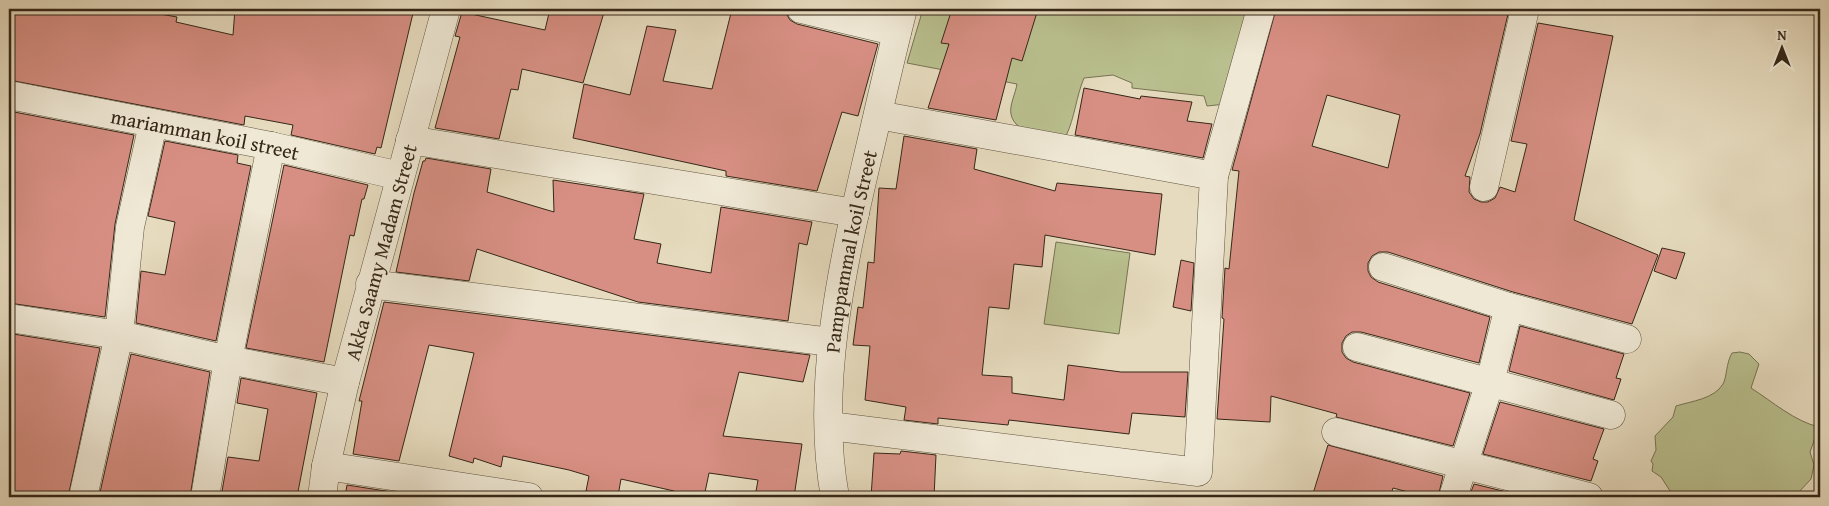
<svg xmlns="http://www.w3.org/2000/svg" width="1829" height="506" viewBox="0 0 1829 506" font-family="'Gentium Book Plus',serif">
  <style>
    .green { fill: #b9bf8e; stroke: #777353 }
    .building { fill: #d78f83; stroke: #352718; fill-rule: evenodd }
    .lines { fill: none; stroke-linecap: round; stroke-linejoin: round }
    .minor-casing { stroke: #615442; stroke-width: 29 }
    .tertiary-casing { stroke: #615442; stroke-width: 29 }
    .minor { stroke: #efe8d5; stroke-width: 28 }
    .tertiary { stroke: #efe8d5; stroke-width: 28 }
    .labels { text-anchor: middle; dominant-baseline: central; stroke-width: 4; stroke-linejoin: round; paint-order: stroke }
    .street-label { font-size: 20px; fill: #352718; stroke: #efe8d5 }
  </style>
  <rect width="100%" height="100%" fill="#e6dbbe"/>
  <filter id="stains"><feTurbulence type="fractalNoise" baseFrequency=".004" numOctaves="4"/><feColorMatrix values="0 0 0 0 .2 0 0 0 0 .09 0 0 0 0 .02 0 0 0 .5 -.17"/></filter>
  <radialGradient id="worn" r=".72"><stop offset=".6" stop-color="#630" stop-opacity="0"/><stop offset="1" stop-color="#630" stop-opacity=".3"/></radialGradient>
  <g class="green">
    <path d="M923 9H1258L1226 104 1207 106 1204 96 1132 88V83L1113 75 1084 78C1076 97 1075 117 1066 136 1049 134 1015 136 1011 114 1009 106 1016 92 1017 84L907 63Z"/>
    <path d="M1056 242 1130 253 1119 334 1044 324Z"/>
    <path d="M1740 352 1749 354 1759 364 1751 388C1773 402 1794 421 1819 427L1810 452 1814 465 1811 479 1798 493 1800 497H1674L1661 477 1652 471 1653 464 1651 461 1656 450 1655 436 1673 417 1676 406C1692 401 1714 399 1723 384 1727 377 1726 363 1732 353Z"/>
  </g>
  <g class="building">
    <path d="M9 9H133L177 17 176 22 233 35 235 9H414L381 148 377 147 375 154 291 135 293 125 245 116 244 125 9 80Z"/>
    <path d="M550 9H605L583 83 522 69 518 90 511 89 499 139 435 128 460 37 455 36 462 12 545 30Z"/>
    <path d="M732 9H769L786 13 790 20 797 24 878 44 858 116 842 112 817 191 726 176V171L573 138 584 84 630 95 647 26 676 30 663 81 712 89Z"/>
    <path d="M952 9H1038L1022 61 1012 58 996 120 928 108 949 44 941 43Z"/>
    <path d="M1276 9H1488L1508 14 1480 134 1465 176 1470 177 1469 192 1474 199 1481 202H1488L1495 198 1500 187 1515 192 1527 144 1511 141 1538 23 1613 36 1574 220 1658 255 1632 324 1513 292 1388 252H1379L1372 256 1368 263V271L1371 277 1378 282 1490 317 1479 363 1361 332H1352L1346 336 1342 343V352L1346 358 1353 362 1470 393 1453 446 1336 417 1337 414 1271 396 1270 422 1217 419 1224 319 1222 318 1225 268 1229 269 1239 171 1232 170ZM1327 95 1400 115 1388 168 1312 146Z"/>
    <path d="M1084 88 1140 99 1141 96 1192 102 1187 121 1212 124 1203 158 1075 135Z"/>
    <path d="M9 111 134 135 115 224 105 317 9 303Z"/>
    <path d="M904 136 977 149 974 169 1055 191 1057 183 1162 194 1155 255 1045 235 1042 267 1014 264 1009 309 989 307 982 375 1012 377V393L1064 400 1068 365 1121 372H1188L1185 417 1132 413 1129 434 1009 420 1008 425 938 418V424L904 420 906 407 865 400 870 346 853 345 858 307 863 308 868 262 874 263 879 188 896 189Z"/>
    <path d="M165 141 238 155 237 163 251 166 216 341 136 323 141 271 165 275 175 222 148 216Z"/>
    <path d="M426 158 491 169 487 192 554 212 553 180 644 194 634 239 661 244 657 263 711 273 721 207 812 222 807 245 799 243 788 321 638 302 477 249 469 281 396 272 414 193 423 161H425Z"/>
    <path d="M284 165 368 185 364 199H362L354 236 350 235 324 362 246 348Z"/>
    <path d="M1662 248 1685 253 1676 279 1654 271Z"/>
    <path d="M1181 260 1194 263 1191 311 1173 307Z"/>
    <path d="M384 302 810 355 803 382 739 372 723 436 802 444 794 497H755L758 480 709 473 704 497H673L674 491 621 479 618 496 586 491 589 476 569 470 503 456 501 467 474 458 473 463 449 456 474 353 429 345 399 461 353 454 362 401H359Z"/>
    <path d="M1520 326 1624 354 1616 378 1621 379 1614 400 1509 371Z"/>
    <path d="M13 334 100 348 68 497H9V363Z"/>
    <path d="M131 354 210 372 190 497H99Z"/>
    <path d="M241 378 317 393 297 497H221L228 457 259 461 268 409 237 403Z"/>
    <path d="M1500 402 1604 429 1593 459 1598 461 1591 481 1483 454Z"/>
    <path d="M1328 445 1443 476 1438 497H1427L1393 488 1390 497H1312Z"/>
    <path d="M901 451 936 455 934 497H871L874 453 900 454Z"/>
    <path d="M1474 484 1527 497H1469Z"/>
    <path d="M347 485 392 492 390 497H345Z"/>
  </g>
  <g class="lines">
    <defs>
      <g id="minor">
        <path d="M801 9 897 32"/>
        <path id="s1" d="M9 95 271 146 400 176"/>
        <path d="M410 140 855 213"/>
        <path d="M1214 176 1261 9"/>
        <path d="M1484 187 1525 9"/>
        <path d="M1383 267 1509 307 1627 339"/>
        <path d="M370 284 831 342"/>
        <path d="M9 318 119 335 228 360 345 382"/>
        <path d="M1357 347 1611 415"/>
        <path d="M830 426 1198 472 1214 176 878 115"/>
        <path d="M1336 432 1589 497"/>
        <path d="M326 466 529 497"/>
        <path d="M83 497 119 335 130 227 153 124"/>
        <path d="M205 497 228 360 271 146"/>
        <path id="s2" d="M835 497C815 388 842 267 867 160 879 110 890 59 903 9"/>
        <path d="M1453 497 1490 382 1509 307"/>
      </g>
      <g id="tertiary">
        <path id="s3" d="M322 497 326 466 345 382 446 9"/>
      </g>
    </defs>
    <use href="#minor" class="minor-casing"/>
    <use href="#tertiary" class="tertiary-casing"/>
    <use href="#minor" class="minor"/>
    <use href="#tertiary" class="tertiary"/>
  </g>
  <g class="labels">
    <g class="street-label">
      <text stroke="none"><textPath href="#s1" startOffset="200">mariamman koil street</textPath></text>
      <text stroke="none"><textPath href="#s2" startOffset="248">Pamppammal koil Street</textPath></text>
      <text stroke="none"><textPath href="#s3" startOffset="252">Akka Saamy Madam Street</textPath></text>
    </g>
  </g>
  <rect width="1829" height="506" fill="none" stroke="#e6dbbe" stroke-width="30"/>
  <rect x="10" y="10" width="1809" height="486" fill="none" stroke="#352718" stroke-width="2.5"/>
  <rect x="15" y="15" width="1799" height="476" fill="none" stroke="#352718"/>
  <g transform="translate(1782 48)" stroke="#efe8d5" stroke-width="4" paint-order="stroke">
  <path d="M0-4L9 19L0 12L-9 19Z" fill="#352718"/>
  <text y="-8" font-size="14" font-weight="bold" text-anchor="middle" fill="#352718">N</text>
  </g>
  <rect width="100%" height="100%" filter="url(#stains)"/>
  <rect width="100%" height="100%" fill="url(#worn)"/>
</svg>
